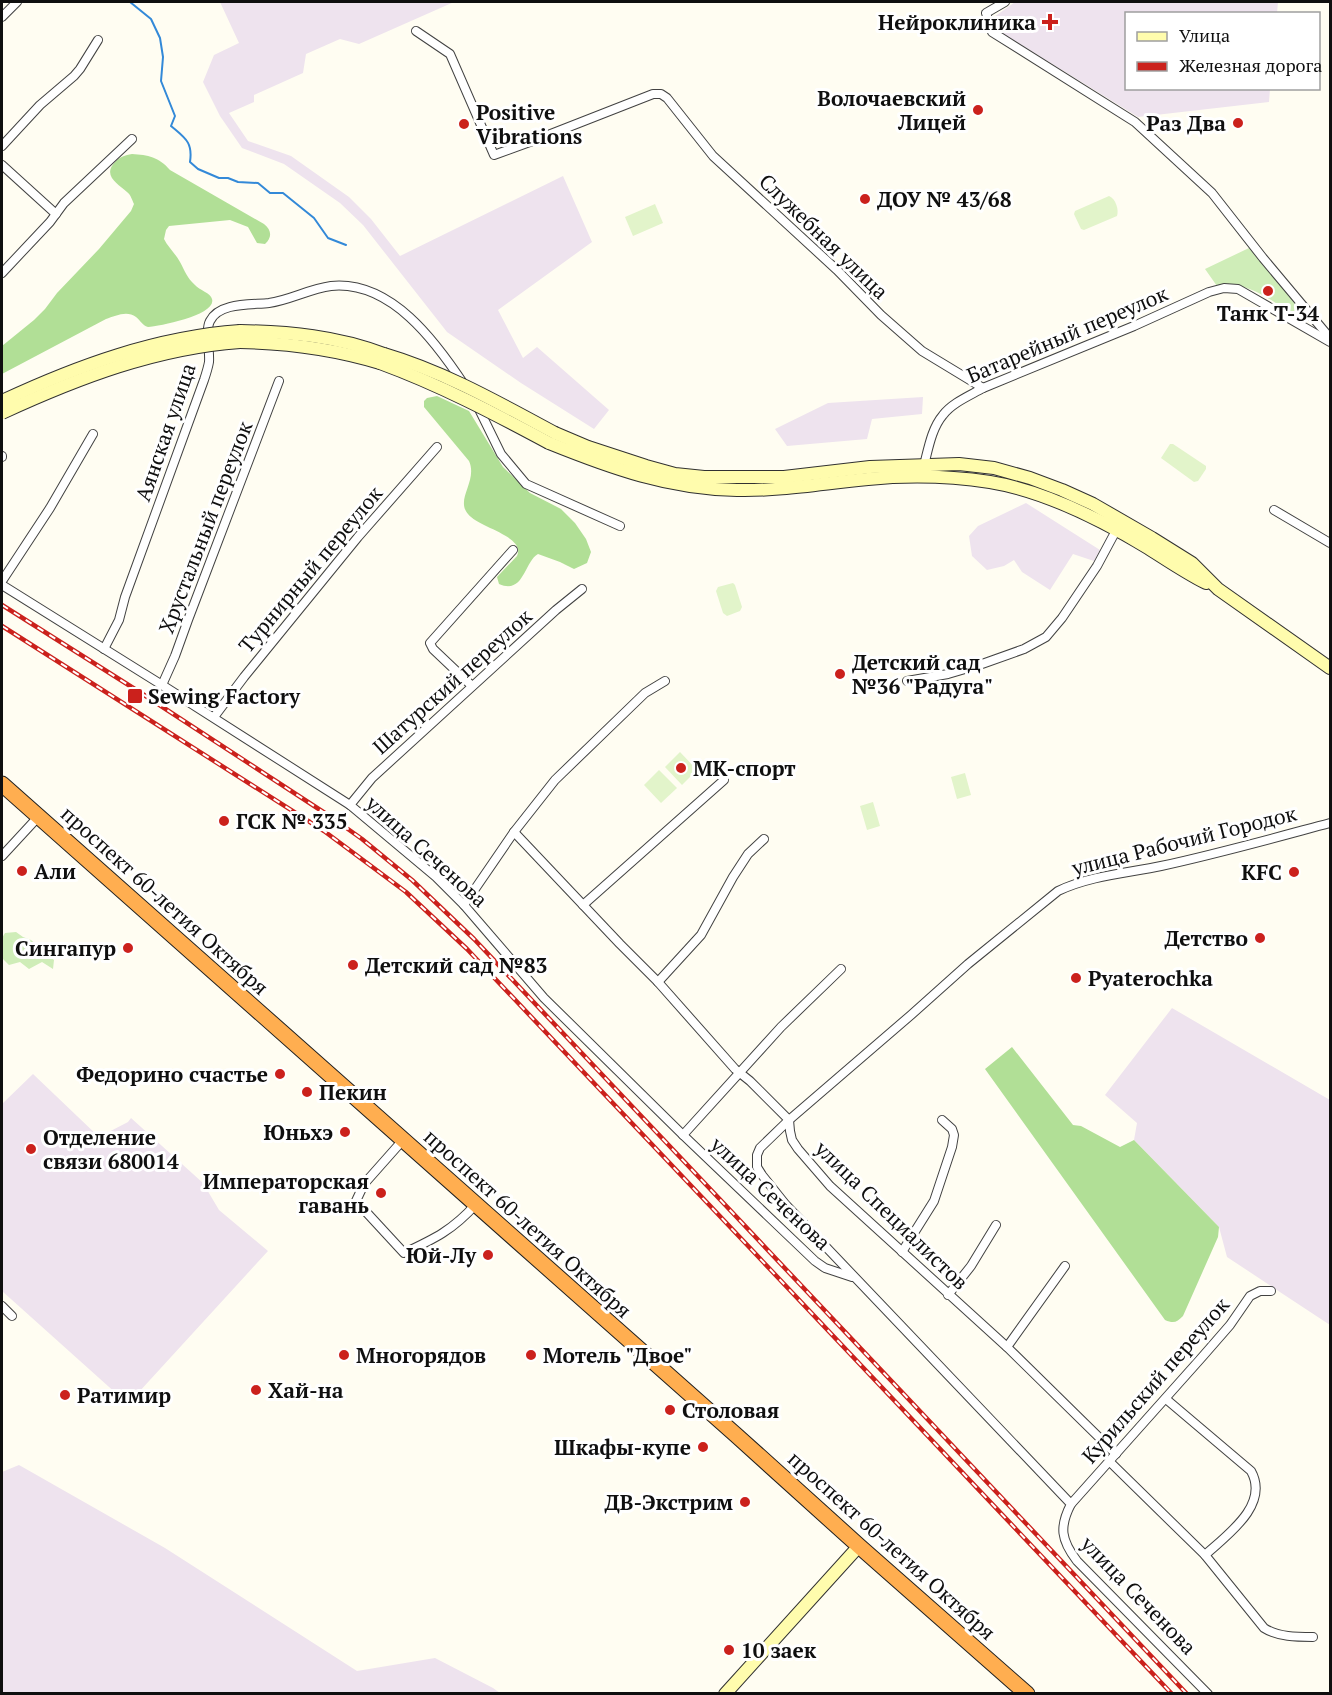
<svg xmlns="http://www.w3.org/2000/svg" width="1332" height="1695" viewBox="0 0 1332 1695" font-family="'PT Serif',serif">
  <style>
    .industrial { fill: #eee3ee }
    .green { fill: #cfedb8 }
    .forest { fill: #b1df96 }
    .pitch { fill: #e2f4ca }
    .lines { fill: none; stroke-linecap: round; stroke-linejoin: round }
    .stream { stroke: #3389d8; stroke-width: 2 }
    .street-casing { stroke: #424242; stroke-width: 10 }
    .secondary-casing { stroke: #313131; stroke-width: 14 }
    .highway-casing { stroke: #202020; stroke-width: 17 }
    .street { stroke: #fff; stroke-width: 8 }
    .secondary { stroke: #fffcad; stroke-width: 12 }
    .highway { stroke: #ffae50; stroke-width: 15 }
    .rail-casing { stroke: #cb211c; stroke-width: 4.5 }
    .rail { stroke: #fff; stroke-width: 2; stroke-dasharray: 7; stroke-linecap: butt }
    .secondary-bridge-casing { stroke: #313131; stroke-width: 14; stroke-linecap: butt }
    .secondary-bridge { stroke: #fffcad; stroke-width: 12 }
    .poi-dot { fill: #cb211c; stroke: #fff; stroke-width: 2 }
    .labels { text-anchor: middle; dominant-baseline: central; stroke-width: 6; stroke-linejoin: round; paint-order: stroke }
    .poi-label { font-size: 21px; font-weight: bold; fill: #0f0f0f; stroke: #fff; text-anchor: start }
    .street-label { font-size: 21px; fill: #0f0f0f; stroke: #fff }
  </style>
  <rect width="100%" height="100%" fill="#fffdf2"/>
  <g class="industrial">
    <path d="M220 2H267L268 3 272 2H454L359 44 340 39 306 54 303 73 254 95V102L229 113 248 141 291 156 349 197 371 219 400 256 563 176 592 242 498 310 523 358 537 347 609 410 594 429 521 383 447 332 363 225 340 203 284 164 242 148 220 116 203 82 214 55 239 43Z"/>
    <path d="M1015 2H1278L1277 13 1126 14V88L1270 89 1269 102 1138 117 996 29 994 17Z"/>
    <path d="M923 397 922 414 872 419 867 439 787 446 775 429 828 403Z"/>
    <path d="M1026 503 1100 550 1094 561 1073 554 1050 590 1022 572 1014 560 1004 566 987 570 972 556 969 536 978 526Z"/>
    <path d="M1172 1008 1330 1100V1325L1227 1257 1219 1227 1134 1140 1137 1123 1105 1095Z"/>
    <path d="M33 1074 99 1137 128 1122 131 1118 203 1183 219 1210 268 1251 128 1404 2 1291V1104Z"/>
    <path d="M19 1465 165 1548 357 1671 435 1658 493 1688 500 1693H2V1472Z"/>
  </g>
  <g class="green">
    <path d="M1249 248 1304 312 1299 318C1274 303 1248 279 1217 286L1205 269Z"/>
    <path d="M16 932 23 937 31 940 54 960 53 969 42 962 29 969 20 962 9 965 2 958V938L5 933Z"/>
  </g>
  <g class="forest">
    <path d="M132 154C148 155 159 157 170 170L264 224C272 230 272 238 265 244L257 243 248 227 230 220 169 226 166 230 164 239C168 247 175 253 180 262 185 271 187 278 195 285 199 290 211 293 212 299 217 315 160 326 148 327 142 325 141 321 136 317 127 310 115 316 106 319L2 374V346L34 320 45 309 57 293 99 249 131 211 134 204C132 200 131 195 127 192 118 184 102 176 115 162 120 157 125 155 132 154Z"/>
    <path d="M437 396 469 411 503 467 530 493 561 509 575 523 586 539 591 552 587 563 574 569 560 562 538 554C524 562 524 595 499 584L497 577 517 556C526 536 479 528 468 514 455 499 478 481 469 461L424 407V401L427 398Z"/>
    <path d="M1012 1047 1073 1125 1081 1126 1120 1147 1134 1140 1219 1227 1218 1237 1183 1316C1177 1322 1174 1324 1165 1320L985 1069Z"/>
  </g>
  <g class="pitch">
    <path d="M1109 196C1116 199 1119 210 1117 216L1084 230 1081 229 1074 214 1075 211Z"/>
    <path d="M655 204 663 223 633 236 625 217Z"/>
    <path d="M1170 444H1173L1206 466V469L1198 481 1194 482 1161 458Z"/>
    <path d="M733 583 735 585 742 607 740 611 727 616 723 613 716 591 718 587Z"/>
    <path d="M680 752 697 770 682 785 665 767Z"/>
    <path d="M659 770 677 788 661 803 644 785Z"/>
    <path d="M965 773 971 795 957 799 951 777Z"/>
    <path d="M873 802 880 826 867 830 860 806Z"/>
  </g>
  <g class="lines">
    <path class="stream" d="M130 2 151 19 160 38 163 57 161 81 175 116 171 126C185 138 193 142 190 162L198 169 219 178H228L238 182 258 183 270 193H283L314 218 328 238 346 245"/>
    <defs>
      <g id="street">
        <path d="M1005 2 986 13 992 32 1135 122 1212 193 1263 258 1330 338"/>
        <path d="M2 17 17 2"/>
        <path d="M416 31 450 54 494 155 538 139 653 94H661L667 98 713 156 837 270 881 315 922 351 983 388"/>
        <path d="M2 146 40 105 74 76 80 69 98 40"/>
        <path d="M2 165 56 214"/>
        <path d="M2 273 50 222 64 203 132 139"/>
        <path d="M477 405 501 454 526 484 620 526"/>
        <path d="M2 457V456"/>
        <path d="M923 469C928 451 931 429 943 415 952 403 969 396 983 388L1134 326 1209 292 1224 288 1238 289 1330 342"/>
        <path d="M1274 510 1330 543"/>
        <path d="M2 581 50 508 93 434"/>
        <path d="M2 585 162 685 350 805 436 877 464 905 544 998 683 1135 815 1261 825 1268 852 1277"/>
        <path d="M104 649 119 620 125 597 204 380C206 374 208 368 209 362 210 351 205 330 210 321 219 302 252 305 269 303 290 300 309 289 331 286 391 280 436 342 465 386"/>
        <path d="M907 681 948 674 982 664 1024 649 1046 637 1062 618 1097 566 1119 525"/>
        <path d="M162 685 175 656 188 620 279 381"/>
        <path d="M472 686 433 649 430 643 513 550"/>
        <path d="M214 717 244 677 358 537 437 447"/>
        <path d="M350 805 372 778 556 610 582 589"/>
        <path d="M514 832 620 944 658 982 735 1069 750 1081 789 1120 790 1131 792 1140 798 1149 830 1186 1007 1347 1116 1454"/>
        <path d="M2 856 39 816"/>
        <path d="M464 905 514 832 555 780 645 693 665 681"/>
        <path d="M583 905 724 780"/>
        <path d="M658 982 701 935 733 877 748 854 764 839"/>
        <path d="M683 1135 781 1027 841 969"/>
        <path d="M403 1140 364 1184 356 1201 404 1253C434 1239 453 1230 476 1204"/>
        <path d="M902 1252 934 1201 952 1147 954 1135 952 1129 942 1120"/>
        <path d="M948 1295 971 1266 996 1225"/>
        <path d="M2 1306 12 1316"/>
        <path d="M1007 1347 1065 1266"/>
        <path d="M1166 1399 1251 1471C1270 1505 1227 1535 1205 1555"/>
        <path d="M1110 1462 1205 1555 1264 1628C1278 1637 1297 1637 1313 1637"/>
        <path d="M1071 1504 1203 1356 1230 1325 1250 1296 1260 1291H1271"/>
        <path d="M1208 1694 1077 1561C1061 1540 1059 1527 1071 1504L786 1205 762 1175 757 1167V1155L760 1148 789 1120 911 1015 968 964 1058 891C1089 876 1127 873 1161 866 1217 854 1274 838 1330 823"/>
      </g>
      <g id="secondary">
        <path d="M240 331C291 332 336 336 384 354"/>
        <path d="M240 342C288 343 334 349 380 363"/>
        <path d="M555 433 588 447 646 466 675 474 704 477H784L870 467 959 464 994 468 1030 478 1062 490 1093 504 1152 538 1192 563 1218 589 1330 668"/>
        <path d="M549 443C611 468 669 489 737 490 781 491 824 483 868 479 908 475 950 476 990 482 1045 491 1100 519 1148 548 1167 560 1186 573 1206 583"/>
        <path d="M725 1694 859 1546"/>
      </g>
      <path id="highway" d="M2 784 736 1435 859 1546 1027 1694"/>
    </defs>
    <use href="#street" class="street-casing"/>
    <use href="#secondary" class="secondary-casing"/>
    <use href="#highway" class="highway-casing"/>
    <use href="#street" class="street"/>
    <use href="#secondary" class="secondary"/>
    <use href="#highway" class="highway"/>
    <defs>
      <g id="rail">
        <path d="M2 605 138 691 331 817 362 839 412 880 474 939 1187 1694"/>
        <path d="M2 626 324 831 406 892 467 949 1172 1694"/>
      </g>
    </defs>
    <use href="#rail" class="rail-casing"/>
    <use href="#rail" class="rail"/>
    <defs>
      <g id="secondary-bridge">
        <path d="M384 354C445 372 499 403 555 433"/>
        <path d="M380 363C440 385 493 413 549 443"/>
        <path d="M2 401C77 366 156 337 240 331"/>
        <path d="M2 413C78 378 156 348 240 342"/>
      </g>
    </defs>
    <use href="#secondary-bridge" class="secondary-bridge-casing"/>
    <use href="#secondary-bridge" class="secondary-bridge"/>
  </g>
  <g class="poi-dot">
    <path d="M1047 13h6v6h6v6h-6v6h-6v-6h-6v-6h6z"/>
    <circle cx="978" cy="110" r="6"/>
    <circle cx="1238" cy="123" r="6"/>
    <circle cx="464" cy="124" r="6"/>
    <circle cx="865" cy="199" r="6"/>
    <circle cx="1268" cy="291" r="6"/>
    <circle cx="840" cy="674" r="6"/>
    <rect x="127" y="688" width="16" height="16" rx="3"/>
    <circle cx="681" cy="768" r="6"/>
    <circle cx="224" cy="821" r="6"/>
    <circle cx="22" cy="871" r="6"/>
    <circle cx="1294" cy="872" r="6"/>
    <circle cx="1260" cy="938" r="6"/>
    <circle cx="128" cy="948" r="6"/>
    <circle cx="353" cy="965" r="6"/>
    <circle cx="1076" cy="978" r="6"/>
    <circle cx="280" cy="1074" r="6"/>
    <circle cx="307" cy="1092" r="6"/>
    <circle cx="345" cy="1132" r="6"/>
    <circle cx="31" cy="1149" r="6"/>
    <circle cx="381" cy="1193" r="6"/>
    <circle cx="488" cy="1255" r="6"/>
    <circle cx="344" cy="1355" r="6"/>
    <circle cx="531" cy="1355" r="6"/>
    <circle cx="256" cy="1390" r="6"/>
    <circle cx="65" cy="1395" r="6"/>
    <circle cx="670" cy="1410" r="6"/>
    <circle cx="703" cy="1447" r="6"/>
    <circle cx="745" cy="1502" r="6"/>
    <circle cx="729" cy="1650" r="6"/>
  </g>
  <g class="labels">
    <g class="poi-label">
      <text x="1036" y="22" text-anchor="end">Нейроклиника</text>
      <text x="966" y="98" text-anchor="end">Волочаевский<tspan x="966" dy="24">Лицей</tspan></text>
      <text x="476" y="112">Positive<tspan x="476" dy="24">Vibrations</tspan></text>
      <text x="1226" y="123" text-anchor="end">Раз Два</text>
      <text x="877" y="199">ДОУ № 43/68</text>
      <text x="1268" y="313" text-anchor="middle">Танк Т-34</text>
      <text x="852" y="662">Детский сад<tspan x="852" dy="24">№36 "Радуга"</tspan></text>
      <text x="148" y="696">Sewing Factory</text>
      <text x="693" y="768">МК-спорт</text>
      <text x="236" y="821">ГСК № 335</text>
      <text x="34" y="871">Али</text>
      <text x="1282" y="872" text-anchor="end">KFC</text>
      <text x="1248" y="938" text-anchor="end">Детство</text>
      <text x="116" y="948" text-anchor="end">Сингапур</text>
      <text x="365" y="965">Детский сад №83</text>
      <text x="1088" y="978">Pyaterochka</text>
      <text x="268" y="1074" text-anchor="end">Федорино счастье</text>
      <text x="319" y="1092">Пекин</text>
      <text x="333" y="1132" text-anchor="end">Юньхэ</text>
      <text x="43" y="1137">Отделение<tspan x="43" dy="24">связи 680014</tspan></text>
      <text x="369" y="1181" text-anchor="end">Императорская<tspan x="369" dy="24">гавань</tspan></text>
      <text x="476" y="1255" text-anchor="end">Юй-Лу</text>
      <text x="356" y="1355">Многорядов</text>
      <text x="543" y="1355">Мотель "Двое"</text>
      <text x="268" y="1390">Хай-на</text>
      <text x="77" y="1395">Ратимир</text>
      <text x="682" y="1410">Столовая</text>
      <text x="691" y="1447" text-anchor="end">Шкафы-купе</text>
      <text x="733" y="1502" text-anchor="end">ДВ-Экстрим</text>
      <text x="741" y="1650">10 заек</text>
    </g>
    <g class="street-label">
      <text transform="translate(824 236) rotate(44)">Служебная улица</text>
      <text transform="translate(1067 334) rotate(-23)">Батарейный переулок</text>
      <text transform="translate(165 432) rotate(-71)">Аянская улица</text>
      <text transform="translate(205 527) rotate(-69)">Хрустальный переулок</text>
      <text transform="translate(310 569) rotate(-50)">Турнирный переулок</text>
      <text transform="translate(452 681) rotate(-42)">Шатурский переулок</text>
      <text transform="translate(1184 840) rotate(-14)">улица Рабочий Городок</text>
      <text transform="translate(427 851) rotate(42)">улица Сеченова</text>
      <text transform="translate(165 900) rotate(42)">проспект 60-летия Октября</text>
      <text transform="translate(771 1193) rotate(43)">улица Сеченова</text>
      <text transform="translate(892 1215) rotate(44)">улица Специалистов</text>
      <text transform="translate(528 1223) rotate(42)">проспект 60-летия Октября</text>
      <text transform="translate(1155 1380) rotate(-49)">Курильский переулок</text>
      <text transform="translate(892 1545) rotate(42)">проспект 60-летия Октября</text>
      <text transform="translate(1139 1595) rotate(46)">улица Сеченова</text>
    </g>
  </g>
  <rect width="1332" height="1695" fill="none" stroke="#0f0f0f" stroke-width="6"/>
  <rect x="1125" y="12" width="195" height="78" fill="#ffffff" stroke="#9f9f9f" stroke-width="1.5"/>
  <rect x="1137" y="32" width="30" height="9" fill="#fffcad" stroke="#9f9f9f" stroke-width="1.5"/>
  <text x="1179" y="42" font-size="18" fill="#0f0f0f">Улица</text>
  <rect x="1137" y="62" width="30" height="9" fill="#cb211c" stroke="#9f9f9f" stroke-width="1.5"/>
  <text x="1179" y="72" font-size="18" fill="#0f0f0f">Железная дорога</text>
</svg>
